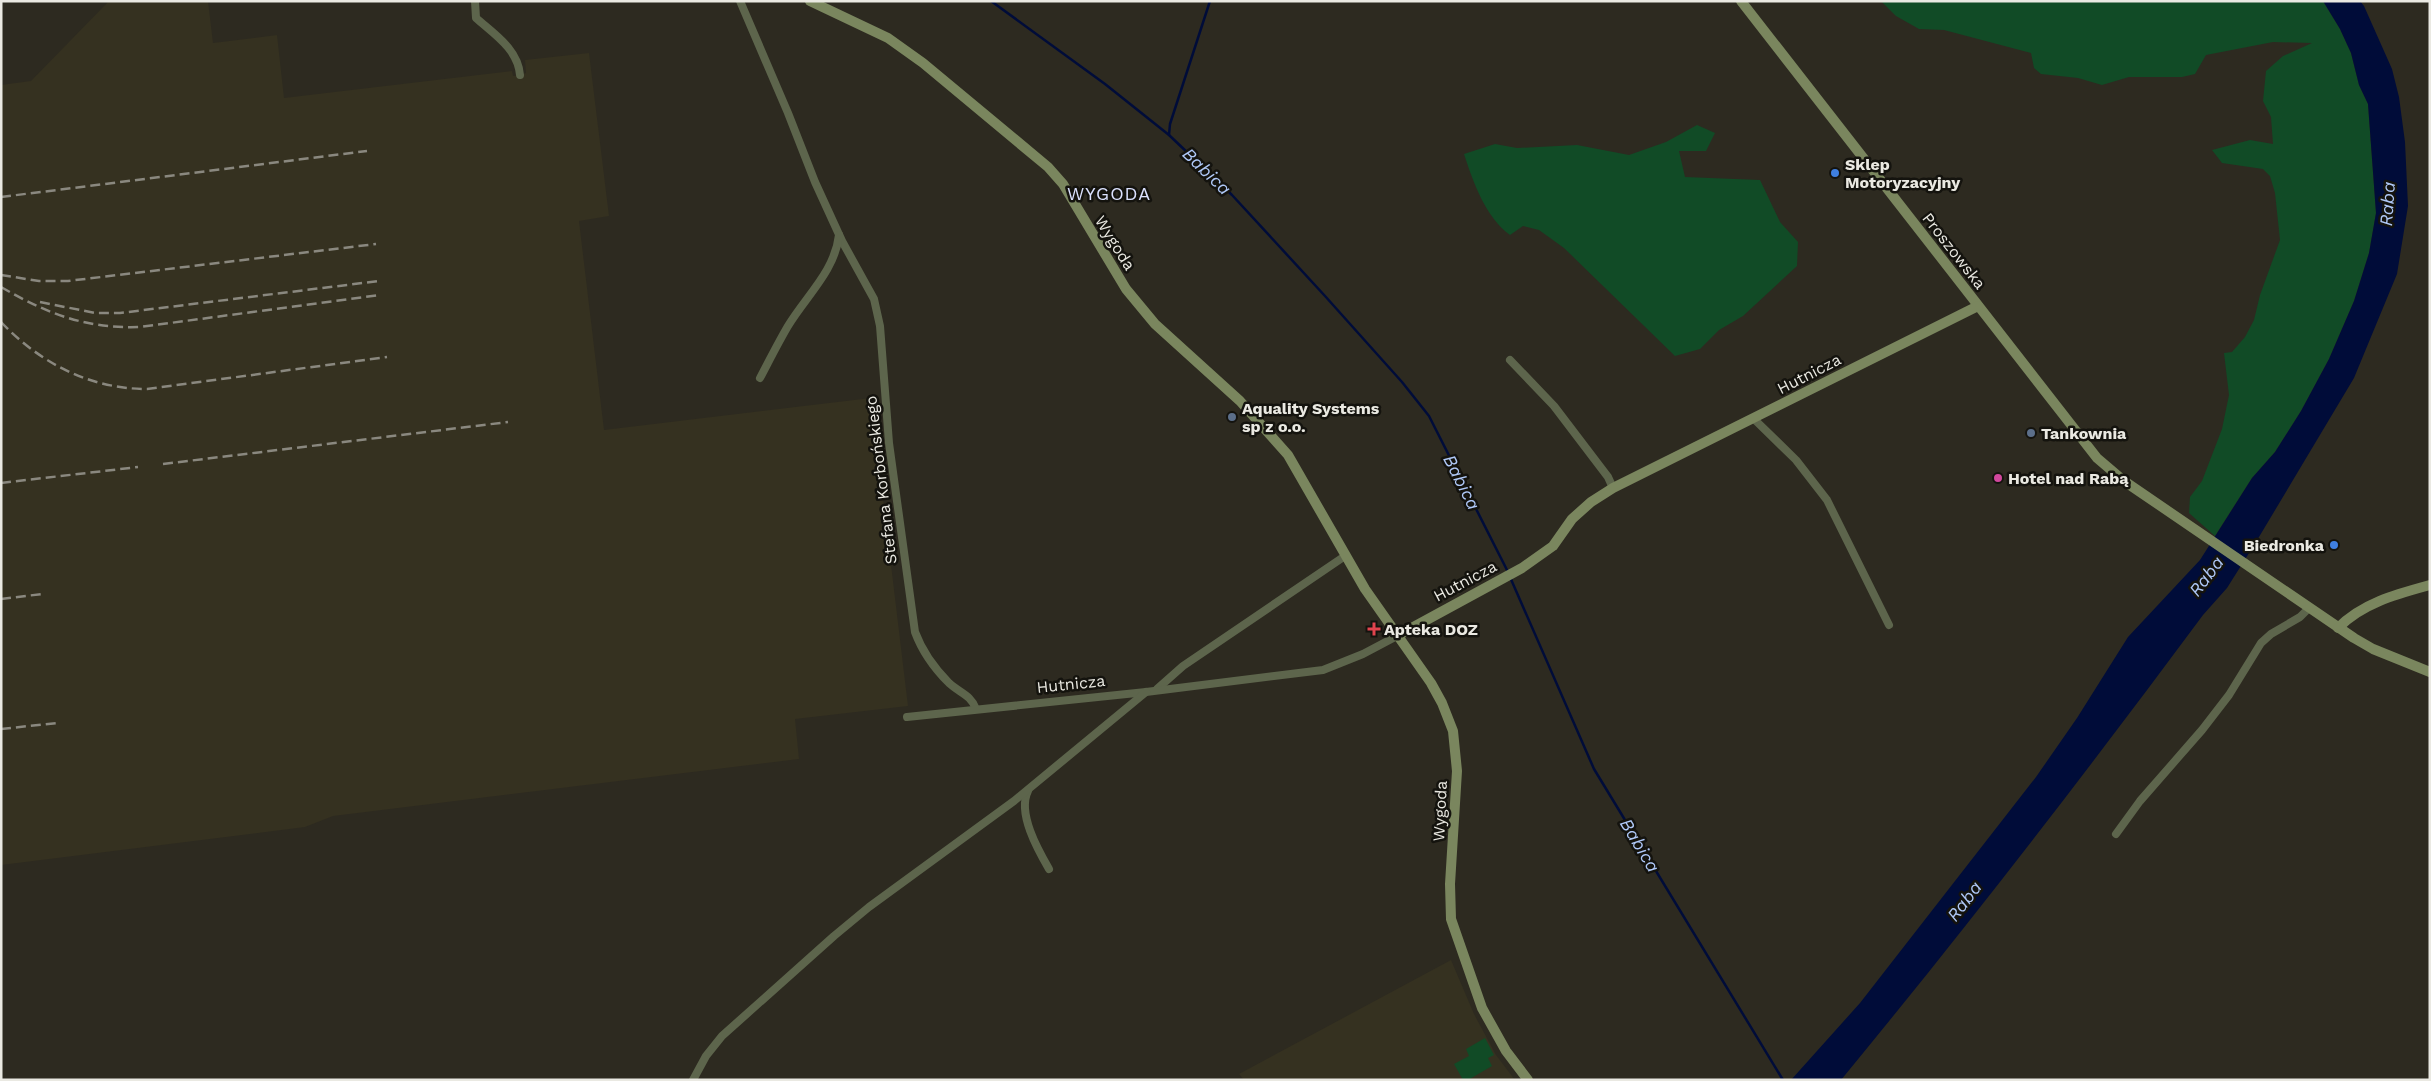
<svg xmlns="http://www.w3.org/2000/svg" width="2431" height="1081" viewBox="0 0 2431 1081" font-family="'Work Sans',sans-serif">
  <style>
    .built { fill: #353120 }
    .green { fill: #114b26 }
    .water { fill: #000c39 }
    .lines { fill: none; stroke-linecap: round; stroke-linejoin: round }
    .stream { stroke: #000c39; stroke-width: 2.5 }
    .street { stroke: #5d654c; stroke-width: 8 }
    .secondary { stroke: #7a865e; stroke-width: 10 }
    .rail { stroke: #8a887f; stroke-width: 2.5; stroke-dasharray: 10 5; stroke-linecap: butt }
    .shop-dot { fill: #3f7fe0; stroke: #14130e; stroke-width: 2 }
    .service-dot { fill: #5c6f8a; stroke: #14130e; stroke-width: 2 }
    .hotel-dot { fill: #d1479c; stroke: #14130e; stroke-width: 2 }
    .health-dot { fill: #e0444e; stroke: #14130e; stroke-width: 2 }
    .labels { text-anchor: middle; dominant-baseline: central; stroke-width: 5; stroke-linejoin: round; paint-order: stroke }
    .poi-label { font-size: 16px; font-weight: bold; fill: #eae9e2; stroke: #14130e; text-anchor: start }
    .street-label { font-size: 16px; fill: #eae9e2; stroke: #14130e }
    .water-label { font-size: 18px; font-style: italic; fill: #afc8f7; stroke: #14130e }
    .neighbourhood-label { font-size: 18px; letter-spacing: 1px; fill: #dce2ff; stroke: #14130e }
  </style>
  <rect width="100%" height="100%" fill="#2d2a20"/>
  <g class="built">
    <path d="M109 1H208L213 43 277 35 284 98 512 71 513 76 520 75 526 73 525 60 589 53 609 216 579 221 604 430 871 398 908 706 795 719 799 759 333 816 305 827 1 865V85L31 81Z"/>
    <path d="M1451 960 1474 1014 1496 1055 1515 1080H1244L1239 1074Z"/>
  </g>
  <g class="green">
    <path d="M1881 1H2323L2340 29 2351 53 2359 85 2368 104 2376 213 2369 253 2354 301 2329 359 2301 411 2275 452 2252 478 2215 536 2189 513 2190 497 2202 481 2222 429 2229 395 2224 353 2232 352 2245 337 2254 320 2260 295 2280 240 2275 193 2270 176 2263 169 2222 163 2212 150 2250 140 2273 144 2271 117 2263 101 2266 71 2283 56 2312 43 2273 42 2206 55 2195 74 2182 77H2129L2102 85 2078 78 2041 74 2034 68 2031 53 1944 30 1919 29 1896 16Z"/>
    <path d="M1697 125 1715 133 1706 151H1679L1685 177 1760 180 1780 222 1798 242 1797 266 1743 316 1719 330 1700 349 1675 356 1564 248 1539 230 1523 226 1510 235C1486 218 1473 182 1464 154L1495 144 1517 148 1577 145 1629 155 1666 142Z"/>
    <path d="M1485 1038 1494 1055 1488 1058 1492 1066 1468 1080H1463L1454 1064 1469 1056 1466 1049Z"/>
  </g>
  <path class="water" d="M2323 1H2360L2364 6 2392 69 2399 97 2405 142 2408 206 2397 274 2354 378 2256 542 2227 588 2203 615C2086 773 1966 928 1841 1080H1791L1860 1003 2036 777 2077 718 2128 637 2200 560 2252 478 2275 452 2301 411 2329 359 2354 301 2369 253 2376 213 2368 104 2359 85 2351 53 2340 29Z"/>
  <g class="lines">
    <g class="stream">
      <path d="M991 1 1105 84 1169 135 1232 195 1325 296 1402 382 1429 416 1508 572"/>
      <path d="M1169 135 1170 124 1210 1"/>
      <path d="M1510 577 1594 769 1783 1080"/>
    </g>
    <g class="street">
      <path d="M475 1 476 18C494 34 518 49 520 75"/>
      <path d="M740 1 788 113 815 182 842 241 874 299 880 326 889 443 915 632C922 651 934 668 949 683 960 693 971 695 976 709"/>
      <path d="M1510 360 1554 406 1608 477 1613 488"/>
      <path d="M760 378C769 361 778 343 788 326 806 296 835 271 839 235"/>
      <path d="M1754 419 1796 460 1827 500 1889 625"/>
      <path d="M1157 689 1183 666 1345 556"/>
      <path d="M907 717 1146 692 1323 670 1363 654 1397 636"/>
      <path d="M1028 791C1017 813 1038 850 1049 869"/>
      <path d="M2116 834 2140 801 2202 730 2229 695 2261 643 2271 634 2300 617 2309 608"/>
      <path d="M693 1080 706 1056 722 1036 834 936 869 907 1014 801 1146 692"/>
    </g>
    <g class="secondary">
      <path d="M810 1 888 38 923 63 1048 167 1063 184 1126 289 1155 324 1240 401 1288 455 1365 589 1431 683 1442 703 1453 731 1457 771 1450 884 1451 919 1482 1008 1506 1051 1528 1080"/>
      <path d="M1741 1 2097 458 2124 481 2354 638 2373 649 2430 672"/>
      <path d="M2338 628C2362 603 2397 594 2430 585"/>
      <path d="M1397 636 1522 568 1553 546 1572 519 1591 502 1613 488 1978 306"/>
    </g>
    <g class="rail">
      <path d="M1 197 367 151"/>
      <path d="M1 275 39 281H68L376 244"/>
      <path d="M1 287C48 314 86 329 140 327L380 295"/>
      <path d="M40 302 95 313H120L379 281"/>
      <path d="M1 322C40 363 90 389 147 389L387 357"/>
      <path d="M163 464 508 422"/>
      <path d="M1 483 138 467"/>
      <path d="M1 599 42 594"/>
      <path d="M1 729 57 723"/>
    </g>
  </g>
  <g class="shop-dot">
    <circle cx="1835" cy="173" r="5"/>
    <circle cx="2334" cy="545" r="5"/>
  </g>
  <g class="service-dot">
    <circle cx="1232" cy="417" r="5"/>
    <circle cx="2031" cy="433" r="5"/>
  </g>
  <circle class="hotel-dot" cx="1998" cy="478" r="5"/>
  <path class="health-dot" d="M1371.5 621.5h5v5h5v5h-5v5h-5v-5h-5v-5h5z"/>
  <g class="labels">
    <g class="poi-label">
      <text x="1845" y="164">Sklep<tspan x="1845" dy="18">Motoryzacyjny</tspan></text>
      <text x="1242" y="408">Aquality Systems<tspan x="1242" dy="18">sp z o.o.</tspan></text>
      <text x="2041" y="433">Tankownia</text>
      <text x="2008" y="478">Hotel nad Rabą</text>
      <text x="2324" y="545" text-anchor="end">Biedronka</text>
      <text x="1384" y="629">Apteka DOZ</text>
    </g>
    <g class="street-label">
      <text transform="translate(1115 243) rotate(58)">Wygoda</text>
      <text transform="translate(1954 251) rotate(52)">Proszowska</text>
      <text transform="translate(1809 374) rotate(-27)">Hutnicza</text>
      <text transform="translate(881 480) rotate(-97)">Stefana Korbońskiego</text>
      <text transform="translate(1465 581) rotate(-28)">Hutnicza</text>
      <text transform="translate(1071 684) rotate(-6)">Hutnicza</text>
      <text transform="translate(1440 811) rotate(-87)">Wygoda</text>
    </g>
    <g class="water-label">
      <text transform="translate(1207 171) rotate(44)">Babica</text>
      <text transform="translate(2387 204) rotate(-86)">Raba</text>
      <text transform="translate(1462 482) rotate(63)">Babica</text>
      <text transform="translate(2206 576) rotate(-53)">Raba</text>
      <text transform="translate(1640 845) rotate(59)">Babica</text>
      <text transform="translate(1964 901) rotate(-53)">Raba</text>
    </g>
    <g class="neighbourhood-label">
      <text x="1109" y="193">WYGODA</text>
    </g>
  </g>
  <rect width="2431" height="1081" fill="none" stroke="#eae9e2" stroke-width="5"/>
</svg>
